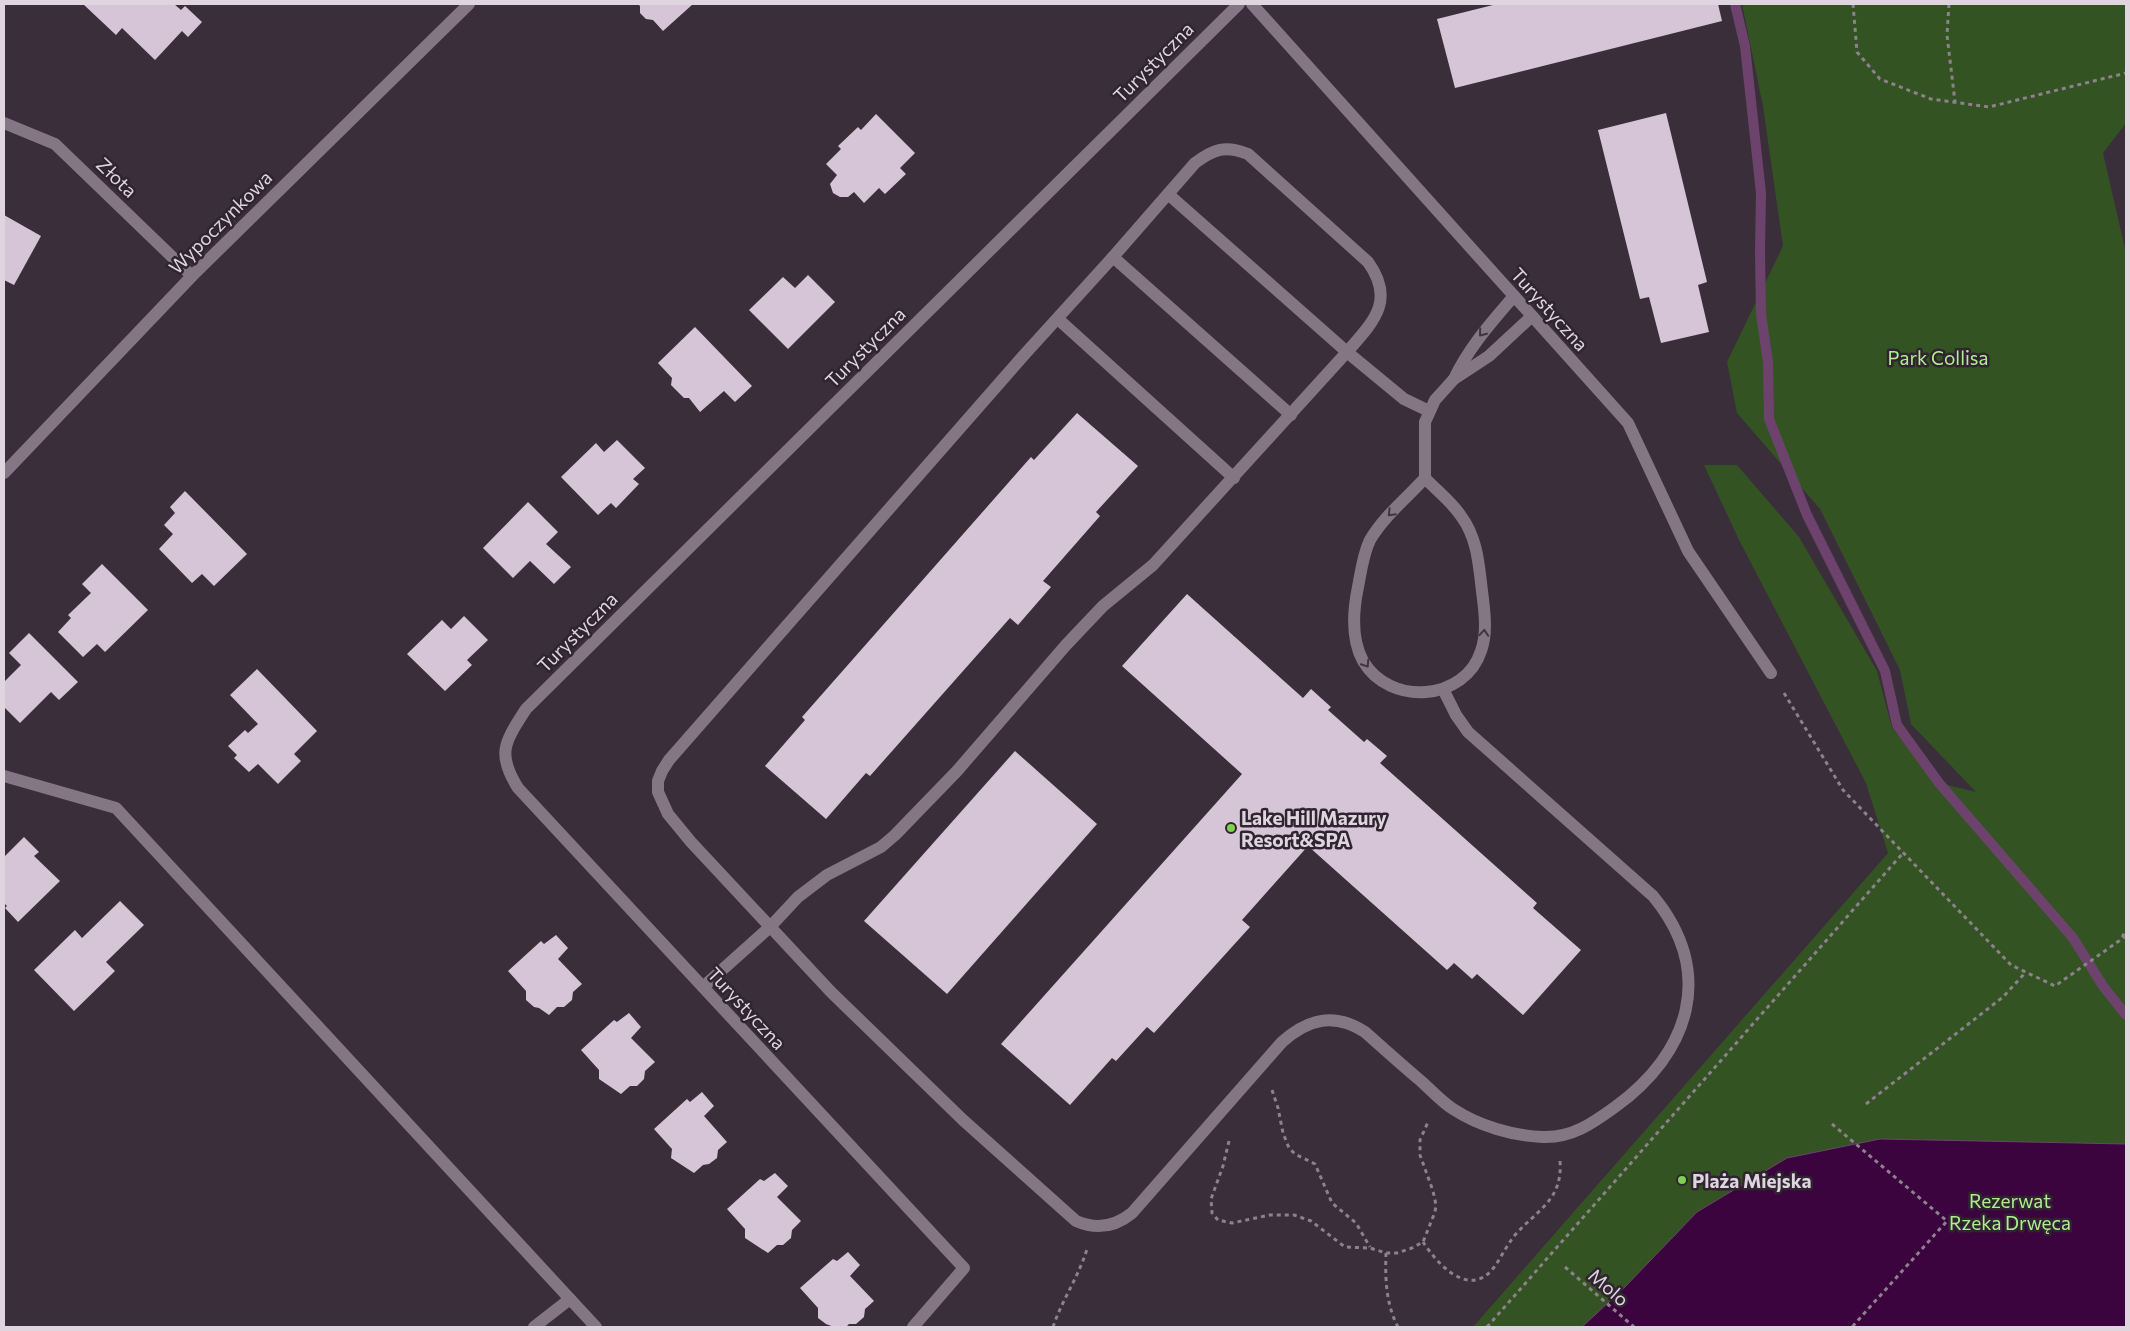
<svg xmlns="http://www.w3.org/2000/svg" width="2130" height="1331" viewBox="0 0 2130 1331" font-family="Commissioner,sans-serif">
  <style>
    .green { fill: #345323 }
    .water { fill: #3c043e; stroke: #6d436e }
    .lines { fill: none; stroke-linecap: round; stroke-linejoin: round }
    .stream { stroke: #6d436e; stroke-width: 10 }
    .building { fill: #d6c5d6 }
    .path { stroke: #8c818c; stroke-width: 3; stroke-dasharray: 4 4; stroke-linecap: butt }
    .service { stroke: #857685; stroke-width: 12 }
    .minor { stroke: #857685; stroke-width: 12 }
    .oneway { stroke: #423442 }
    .poi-dot { fill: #80d051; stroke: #312431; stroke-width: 2 }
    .labels { text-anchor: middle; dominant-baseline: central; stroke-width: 5; stroke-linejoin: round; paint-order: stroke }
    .street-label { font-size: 19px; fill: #ded5de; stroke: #312431 }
    .park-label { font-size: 19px; fill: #afee8e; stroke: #312431 }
    .poi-label { font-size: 19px; font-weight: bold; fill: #ded5de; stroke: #312431; text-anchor: start }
  </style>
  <rect width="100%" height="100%" fill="#3b2e3b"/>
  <path class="green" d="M1742 4H2126V123L2103 153 2126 253V1327H1473L1888 853 1866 783 1740 542 1704 465H1737L1799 537 1877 671 1892 728 1939 783 1976 792 1911 724 1900 670 1820 509 1737 413 1727 362 1783 246 1763 106Z"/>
  <path class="water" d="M1880 1139 2126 1144V1327H1582L1624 1288 1697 1212 1787 1158Z"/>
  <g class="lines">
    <path class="stream" d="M1735 4 1745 46 1761 193 1760 252 1761 314 1768 362 1769 419 1807 515 1885 671 1897 725 1939 783 2073 938 2103 986 2126 1015"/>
  </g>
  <g class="building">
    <path d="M83 4H174L181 10 185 6 202 22 188 37 182 31 155 60 122 28 116 35Z"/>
    <path d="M638 4H693L663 31 653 20 646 19 640 13V6Z"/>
    <path d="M1497 4H1718L1722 21 1455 88 1437 19Z"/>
    <path d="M1666 113 1707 282 1698 285 1709 332 1661 343 1649 297 1640 299 1598 130Z"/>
    <path d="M876 114 915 153 900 168 906 174 885 194 879 188 864 203 854 192 848 197H840L833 193 830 184 837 175 826 164 841 149 838 146 858 127 861 130Z"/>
    <path d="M4 215 41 236 14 285 4 280Z"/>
    <path d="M808 275 835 302 788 349 749 310 783 277 795 288Z"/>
    <path d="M695 327 752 386 735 402 724 391 700 412 689 398H684L671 385 672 378 658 363Z"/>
    <path d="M1077 413 1138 466 1096 512 1100 516 1043 581 1051 587 1018 625 1010 618 870 776 866 773 826 819 765 766 805 720 802 717 1031 457 1034 460Z"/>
    <path d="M617 440 645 468 633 479 639 484 616 508 611 503 598 515 561 477 596 443 604 452Z"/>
    <path d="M185 491 247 554 214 586 202 574 192 583 159 549 173 534 164 525 175 513 170 507Z"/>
    <path d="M528 502 558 532 546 544 571 567 554 584 530 561 513 578 483 548Z"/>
    <path d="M102 564 148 610 105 652 97 644 83 657 58 632 71 618 68 615 91 593 82 584Z"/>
    <path d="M1187 594 1303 698 1311 689 1331 707 1328 710 1364 742 1367 739 1387 756 1380 763 1537 903 1533 908 1581 950 1523 1015 1477 974 1472 979 1454 963 1447 970 1308 846 1242 920 1250 927 1154 1033 1147 1027 1116 1061 1112 1058 1070 1105 1001 1044 1242 774 1122 666Z"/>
    <path d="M464 616 488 640 467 660 472 665 445 691 407 654 442 620 451 629Z"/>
    <path d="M29 633 78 682 59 700 51 692 20 723 4 707V682L21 665 9 653Z"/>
    <path d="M257 669 317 731 294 754 301 761 278 784 258 764 249 772 234 758 237 755 228 746 245 730 248 733 258 724 230 695Z"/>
    <path d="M1015 751 1097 824 947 994 864 921Z"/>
    <path d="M24 837 39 852 34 856 60 881 18 922 5 908 7 906 4 903V857Z"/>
    <path d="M120 901 144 925 106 962 115 971 74 1011 34 970 75 930 82 938Z"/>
    <path d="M556 935 568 948 558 959 582 984 573 992 572 1000 564 1007H557L549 1015 539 1008 534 1007 526 1000V991L508 971 541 941 544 944Z"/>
    <path d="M629 1013 641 1027 631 1038 655 1062 645 1071 644 1079 637 1086H630L621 1094 599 1079V1070L581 1050 614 1020 617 1022Z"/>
    <path d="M702 1092 714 1106 704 1116 727 1142 718 1150 717 1158 709 1164 703 1165 694 1173 671 1158 672 1149 654 1129 687 1099 690 1102Z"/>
    <path d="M775 1173 788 1186 777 1197 801 1221 792 1230 791 1238 783 1245H777L768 1253 745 1238V1229L727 1209 760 1179 764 1181Z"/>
    <path d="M848 1252 860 1265 850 1276 874 1301 865 1309 864 1317 856 1324H849L846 1327H834L826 1324 818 1318V1308L800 1288 833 1259 837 1261Z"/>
  </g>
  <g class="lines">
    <g class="path">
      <path d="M1853 4 1857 52 1880 79 1931 99 1989 107 2126 73"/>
      <path d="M1949 4 1947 35 1955 102"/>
      <path d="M1784 693 1843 790 2011 965 2055 986 2126 936"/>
      <path d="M2122 937 2126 931"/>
      <path d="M1272 1090 1278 1108 1283 1133 1289 1148 1295 1154 1315 1164 1332 1203 1356 1223 1370 1247"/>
      <path d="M1866 1104 2003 997 2026 972"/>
      <path d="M1832 1124 1947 1221 1852 1327"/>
      <path d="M1229 1141 1223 1166 1211 1199 1212 1213 1218 1220 1232 1223 1270 1215H1294L1311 1221 1345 1247 1370 1248 1386 1253H1397L1412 1248 1423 1242 1435 1212 1436 1205 1433 1191 1420 1155V1140L1428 1122"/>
      <path d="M1423 1242C1436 1262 1467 1298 1492 1270 1500 1260 1506 1246 1515 1235 1537 1210 1563 1200 1560 1161"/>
      <path d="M1386 1253C1385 1279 1386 1304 1398 1327"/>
      <path d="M1565 1267 1634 1327"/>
      <path d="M1053 1327C1062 1300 1079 1276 1087 1249"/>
      <path d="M1487 1327 1903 853"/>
    </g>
    <g class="service">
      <path d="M1168 194 1347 352C1373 322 1396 301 1368 262L1248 154C1225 145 1214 149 1195 163L1113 257 1024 355 669 760 662 771 658 781V792L668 814 691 842 831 992 963 1120 1076 1221C1097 1230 1115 1227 1132 1213L1282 1042C1308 1019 1334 1012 1365 1032 1384 1049 1403 1066 1422 1082 1432 1091 1442 1102 1453 1109 1479 1126 1513 1136 1543 1137 1572 1138 1593 1123 1615 1107 1690 1053 1716 972 1653 896L1468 732 1456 715 1443 689"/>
      <path d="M1113 257 1291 415"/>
      <path d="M1058 319 1234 478"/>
      <path d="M1454 379C1469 347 1491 323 1514 296"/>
      <path d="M1425 478C1437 491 1451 501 1461 516 1479 540 1479 570 1483 599 1485 616 1487 634 1481 651 1465 701 1390 707 1363 661 1351 639 1353 611 1358 587 1361 572 1363 554 1370 540 1384 516 1407 498 1425 478V422L1435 400 1454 379 1489 356 1532 316"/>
      <path d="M703 987 770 927 798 897 827 875 881 847 895 835 957 771 1066 645 1103 606 1153 565 1347 352 1404 399 1429 411"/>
    </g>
    <g class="minor">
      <path d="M1252 4 1628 423 1688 551 1771 673"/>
      <path d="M4 123 55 144 192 276"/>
      <path d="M4 473 192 276 469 4"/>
      <path d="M4 776 116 808 570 1299"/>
      <path d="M534 1327 570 1299 596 1327"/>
      <path d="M913 1327 964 1268 518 788C496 753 505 742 526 709L1239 4"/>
    </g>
  </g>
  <defs><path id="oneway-chevron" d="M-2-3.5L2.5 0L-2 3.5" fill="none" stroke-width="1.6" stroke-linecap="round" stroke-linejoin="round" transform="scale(1.25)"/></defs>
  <g class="oneway">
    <use href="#oneway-chevron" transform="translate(1482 333) rotate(129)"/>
    <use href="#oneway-chevron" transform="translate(1391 513) rotate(134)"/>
    <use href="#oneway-chevron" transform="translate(1484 633) rotate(-86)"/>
    <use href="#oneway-chevron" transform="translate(1366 664) rotate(57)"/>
  </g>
  <g class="poi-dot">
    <circle cx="1231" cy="828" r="5"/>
    <circle cx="1682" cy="1180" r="5"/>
  </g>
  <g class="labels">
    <g class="street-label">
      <text transform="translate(1153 62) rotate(-45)">Turystyczna</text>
      <text transform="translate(117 177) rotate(44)">Złota</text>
      <text transform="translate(220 222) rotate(-45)">Wypoczynkowa</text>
      <text transform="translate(1550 309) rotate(48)">Turystyczna</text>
      <text transform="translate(865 347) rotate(-45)">Turystyczna</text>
      <text transform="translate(577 632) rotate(-45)">Turystyczna</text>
      <text transform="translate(747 1008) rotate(47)">Turystyczna</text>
      <text transform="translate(1609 1287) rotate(41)">Molo</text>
    </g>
    <g class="park-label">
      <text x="1938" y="357">Park Collisa</text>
      <text x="2010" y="1200">Rezerwat<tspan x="2010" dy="22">Rzeka Drwęca</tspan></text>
    </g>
    <g class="poi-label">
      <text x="1241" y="817">Lake Hill Mazury<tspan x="1241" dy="22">Resort&amp;SPA</tspan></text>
      <text x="1692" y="1180">Plaża Miejska</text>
    </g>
  </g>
  <rect width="2130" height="1331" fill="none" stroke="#ded5de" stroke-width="10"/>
</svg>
